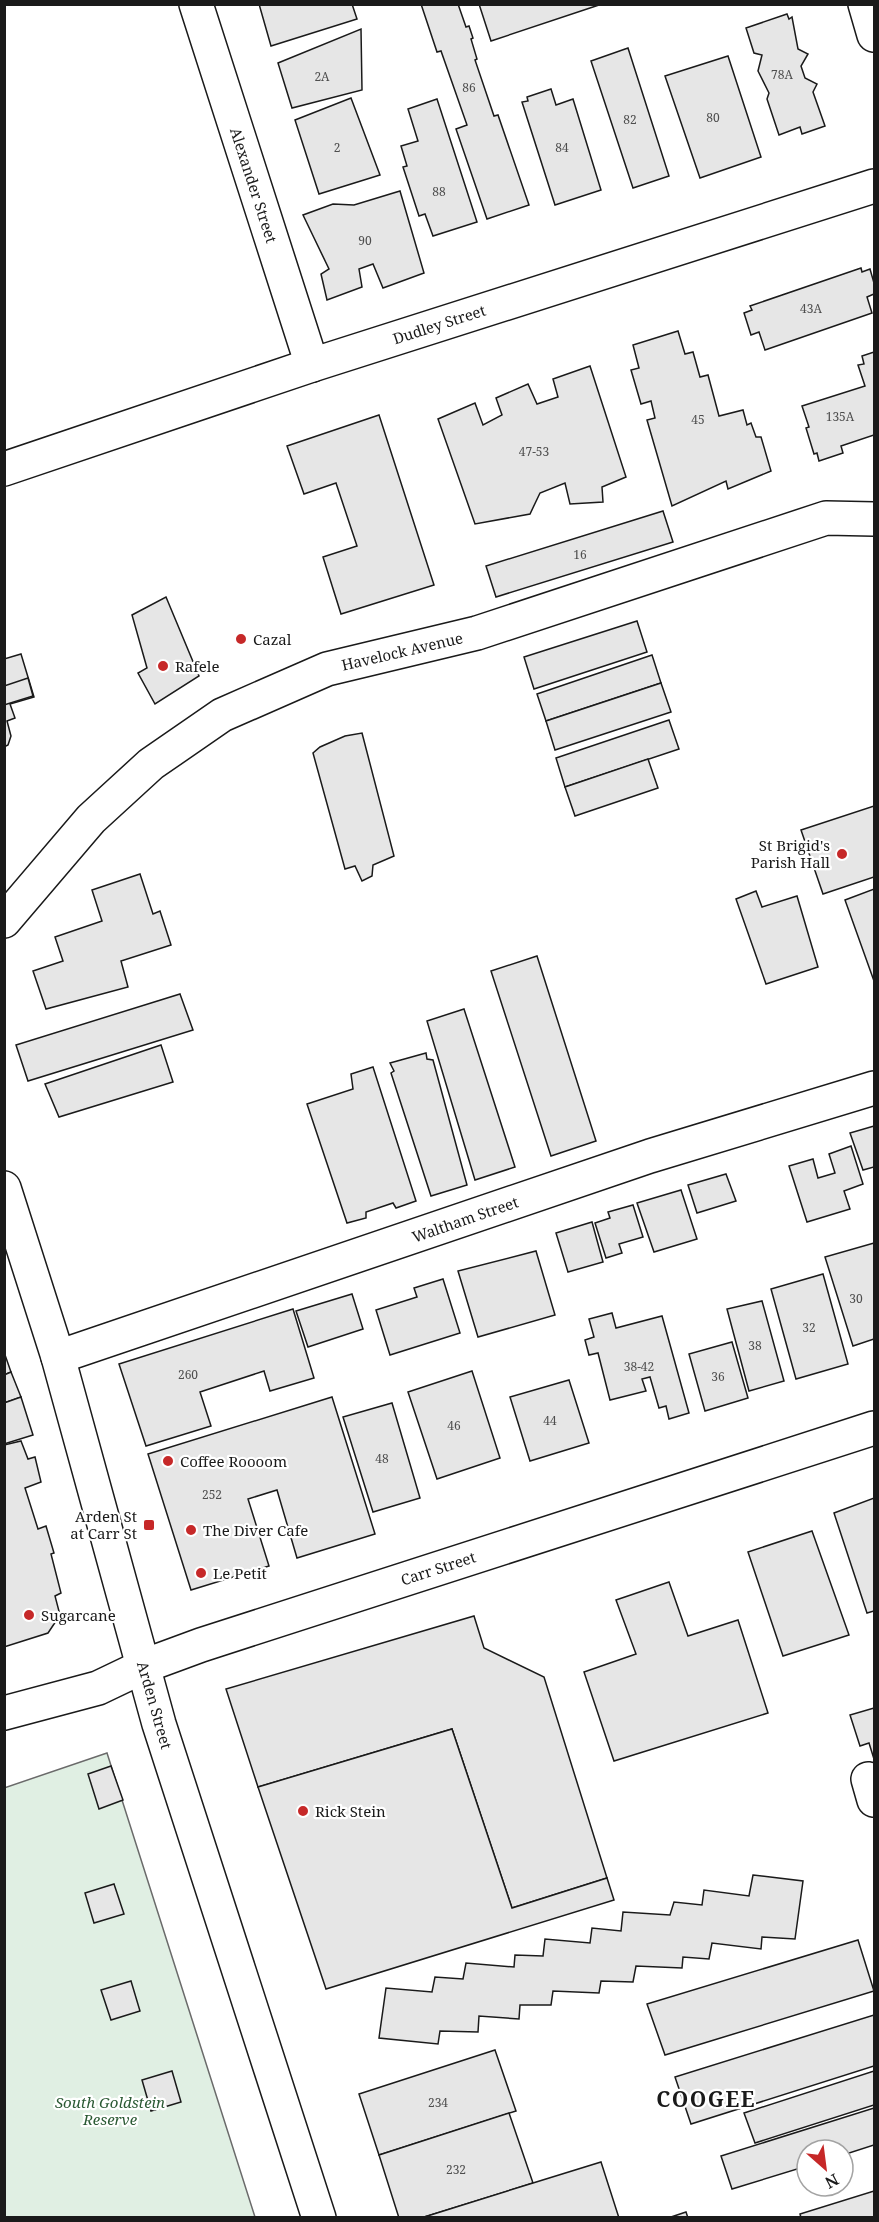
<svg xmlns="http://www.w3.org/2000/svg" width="879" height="2222" viewBox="0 0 879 2222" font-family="'Noto Serif',serif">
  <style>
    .green { fill: #e0efe3; stroke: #6a6a6a; stroke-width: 1.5 }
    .building { fill: #e6e6e6; stroke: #1a1a1a; stroke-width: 1.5 }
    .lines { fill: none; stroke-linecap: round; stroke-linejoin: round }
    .minor-casing { stroke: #1a1a1a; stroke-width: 36 }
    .major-casing { stroke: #1a1a1a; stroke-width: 36 }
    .minor { stroke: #fff; stroke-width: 33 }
    .major { stroke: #fff; stroke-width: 33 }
    .poi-dot { fill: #c62828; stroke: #fff; stroke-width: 2 }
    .labels { text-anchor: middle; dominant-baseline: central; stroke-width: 4.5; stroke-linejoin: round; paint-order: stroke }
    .number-label { font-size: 12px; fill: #4d4d4d }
    .street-label { font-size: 15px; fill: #1a1a1a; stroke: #fff }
    .poi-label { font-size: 15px; fill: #1a1a1a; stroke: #fff; text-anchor: start }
    .park-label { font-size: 15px; font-style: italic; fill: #2b5a34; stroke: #fff }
    .district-label { font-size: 21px; font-weight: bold; letter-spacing: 1.5px; fill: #1a1a1a; stroke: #fff }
  </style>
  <rect width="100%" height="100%" fill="#fff"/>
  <path class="green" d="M107 1753 255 2217H5L4 1788Z"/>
  <g class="building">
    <path d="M259 4H352L357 19 271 46Z"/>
    <path d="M421 4H458L466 27 469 26 473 38 471 39 477 59 475 60 494 116 498 115 529 205 487 219 456 129 467 125 441 51 437 52Z"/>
    <path d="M479 4H602L491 41Z"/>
    <path d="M787 14 789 19 792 17 798 49 808 54 801 66 805 78 817 84 813 92 825 126 802 134 800 127 779 135 767 99 769 93 758 71 762 55 754 53 746 28Z"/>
    <path d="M361 29 362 90 292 108 278 63Z"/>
    <path d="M628 48 669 176 633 188 591 61Z"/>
    <path d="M728 56 761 157 700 178 665 76Z"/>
    <path d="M551 89 556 105 573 99 601 190 555 205 522 102 528 101 527 97Z"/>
    <path d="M351 98 380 175 319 194 295 120Z"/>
    <path d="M437 99 477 222 433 236 425 214 419 216 403 167 407 166 401 146 418 141 408 109Z"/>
    <path d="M400 191 424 273 383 288 373 264 359 269 362 287 327 300 321 274 329 269 303 215 333 204 354 205Z"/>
    <path d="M861 268 862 272 870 269 874 283V294L867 297 872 313 765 350 759 332 751 335 744 313 752 310 750 306Z"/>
    <path d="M678 331 685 354 693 352 700 377 708 375 719 416 743 410 747 425 751 423 756 437H761L771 471 728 489 726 481 672 506 647 420 655 418 651 401 641 404 631 370 639 368 633 345Z"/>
    <path d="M874 352V435L841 446 843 453 819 461 817 453 814 454 806 428 809 427 802 406 865 386 858 365 864 364 862 356Z"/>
    <path d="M590 366 626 477 602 487 603 502 570 504 565 483 540 493 530 514 475 524 438 419 475 403 483 425 502 415 496 398 528 384 537 404 558 397 553 379Z"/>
    <path d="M379 415 434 585 341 614 323 557 357 546 336 483 304 494 287 446Z"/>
    <path d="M663 511 673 542 496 597 486 566Z"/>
    <path d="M166 597 199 676 155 704 138 673 147 668 132 615Z"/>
    <path d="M637 621 647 652 534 689 524 657Z"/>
    <path d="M21 654 34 697 10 704 15 718 7 721 11 736 8 745 4 747V659Z"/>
    <path d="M652 655 661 683 546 721 537 694Z"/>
    <path d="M28 678 33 696 4 705V686Z"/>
    <path d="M661 683 671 712 555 750 546 721Z"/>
    <path d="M669 720 679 749 565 787 556 758Z"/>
    <path d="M362 733 394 856 373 865 372 876 362 881 355 866 345 869 313 753 320 747 345 736Z"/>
    <path d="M648 759 658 788 575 816 565 787Z"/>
    <path d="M874 806V877L823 894 801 830Z"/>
    <path d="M140 874 153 914 160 911 171 945 121 961 128 987 46 1009 33 971 63 961 55 937 102 921 92 890Z"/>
    <path d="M874 889V981L845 900Z"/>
    <path d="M756 891 762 907 797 896 818 967 766 984 736 899Z"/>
    <path d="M537 956 596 1141 551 1156 491 971Z"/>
    <path d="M180 994 193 1030 28 1081 16 1045Z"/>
    <path d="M464 1009 515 1167 475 1180 427 1021Z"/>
    <path d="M161 1045 173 1082 59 1117 45 1084Z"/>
    <path d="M426 1053 427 1059 433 1060 467 1185 431 1196 391 1073 394 1071 390 1063Z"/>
    <path d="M373 1067 416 1201 396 1208 393 1203 366 1212V1218L347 1223 307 1104 353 1089 351 1074Z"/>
    <path d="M874 1126V1167L863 1170 850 1133Z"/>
    <path d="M851 1146 863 1184 844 1191 850 1209 807 1222 789 1166 813 1159 818 1178 835 1173 829 1154Z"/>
    <path d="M726 1174 736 1201 697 1213 688 1185Z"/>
    <path d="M681 1190 697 1239 654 1252 637 1203Z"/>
    <path d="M633 1205 643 1237 619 1244 622 1253 606 1258 595 1223 610 1218 608 1212Z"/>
    <path d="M592 1222 603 1262 568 1272 556 1233Z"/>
    <path d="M874 1243V1339L853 1346 825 1257Z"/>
    <path d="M536 1251 555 1315 478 1337 458 1271Z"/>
    <path d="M823 1274 848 1364 796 1379 771 1289Z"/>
    <path d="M443 1279 460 1333 390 1355 376 1310 417 1297 414 1288Z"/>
    <path d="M352 1294 363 1329 308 1347 296 1311Z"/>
    <path d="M762 1301 784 1381 749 1391 727 1309Z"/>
    <path d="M293 1309 314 1378 270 1391 264 1371 200 1392 211 1426 146 1446 119 1364Z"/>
    <path d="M612 1313 616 1328 662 1316 689 1413 669 1419 666 1406 659 1408 650 1377 642 1379 646 1391 610 1400 598 1353 589 1355 585 1340 594 1337 589 1319Z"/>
    <path d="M732 1342 748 1398 705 1411 689 1354Z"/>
    <path d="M4 1352 11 1372 4 1375Z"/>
    <path d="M472 1371 500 1458 437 1479 408 1392Z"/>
    <path d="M11 1372 21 1397 4 1403V1375Z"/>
    <path d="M569 1380 589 1443 530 1461 510 1397Z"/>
    <path d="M21 1397 33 1435 4 1444V1403Z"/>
    <path d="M332 1397 375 1534 297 1558 277 1490 248 1499 269 1566 191 1590 148 1454Z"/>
    <path d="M392 1403 420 1498 373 1512 343 1417Z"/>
    <path d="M21 1441 28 1459 35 1457 41 1482 25 1488 38 1529 46 1526 54 1553 51 1554 61 1593 55 1596 60 1615 48 1633 4 1647V1445Z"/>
    <path d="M874 1498V1611L867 1613 834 1513Z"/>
    <path d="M812 1531 849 1635 783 1656 748 1552Z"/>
    <path d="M669 1582 688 1636 738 1620 768 1713 614 1761 584 1672 636 1654 616 1600Z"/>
    <path d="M474 1616 484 1648 544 1677 607 1878 512 1908 452 1729 258 1787 226 1689Z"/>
    <path d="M874 1708V1759L869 1743 860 1746 850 1715Z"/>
    <path d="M452 1729 512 1908 607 1878 614 1900 326 1989 258 1787Z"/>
    <path d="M111 1766 123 1800 99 1809 88 1774Z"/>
    <path d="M753 1875 803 1881 795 1939 762 1937 761 1949 712 1943 709 1959 683 1957 682 1968 636 1966 633 1982 601 1981 599 1993 553 1991 551 2005H520L519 2019 479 2016 478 2032 440 2031 438 2044 379 2038 386 1988 432 1992 435 1977 463 1979 466 1963 514 1967 515 1955 543 1956 545 1939 590 1943 592 1928 621 1931 623 1912 670 1915 674 1902 702 1905 704 1890 749 1896Z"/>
    <path d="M114 1884 124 1914 94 1923 85 1893Z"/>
    <path d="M858 1940 874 1991 665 2055 647 2004Z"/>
    <path d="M131 1981 140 2011 111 2020 101 1990Z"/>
    <path d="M874 2015V2066L691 2124 675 2077Z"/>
    <path d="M495 2050 516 2111 379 2155 359 2094Z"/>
    <path d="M172 2071 181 2102 151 2111 142 2080Z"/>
    <path d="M874 2071V2105L755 2143 744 2113Z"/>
    <path d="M874 2108V2145L843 2155V2150H807V2166L732 2189 721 2156Z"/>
    <path d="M509 2113 533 2183 421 2218H399L379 2155Z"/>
    <path d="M601 2162 619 2218H421L533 2183Z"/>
    <path d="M874 2191V2218H801L800 2214Z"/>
    <path d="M686 2212 688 2218H668Z"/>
  </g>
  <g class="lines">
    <defs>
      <g id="minor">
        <path d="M196 4 312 365"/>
        <path d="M865 4 874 35"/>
        <path d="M4 469 312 365 874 186"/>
        <path d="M4 921 91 819 151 764 222 715 327 669 477 633 826 518 874 519"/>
        <path d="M58 1357 650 1156 874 1088"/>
        <path d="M4 1713 98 1688 144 1666 201 1645 874 1428"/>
        <path d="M868 1779 874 1800"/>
      </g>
      <path id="major" d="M4 1188 58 1357 159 1724 319 2218"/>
    </defs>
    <use href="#minor" class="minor-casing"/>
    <use href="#major" class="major-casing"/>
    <use href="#minor" class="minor"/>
    <use href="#major" class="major"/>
  </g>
  <g class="poi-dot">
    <circle cx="241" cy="639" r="6"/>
    <circle cx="163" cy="666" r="6"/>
    <circle cx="842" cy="854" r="6"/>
    <circle cx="168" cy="1461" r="6"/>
    <rect x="143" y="1519" width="12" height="12" rx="3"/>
    <circle cx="191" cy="1530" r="6"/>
    <circle cx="201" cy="1573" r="6"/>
    <circle cx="29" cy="1615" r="6"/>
    <circle cx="303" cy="1811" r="6"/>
  </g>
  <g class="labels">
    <g class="number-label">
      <text x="782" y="74">78A</text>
      <text x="322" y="76">2A</text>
      <text x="469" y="87">86</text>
      <text x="713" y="117">80</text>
      <text x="630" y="119">82</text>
      <text x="337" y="147">2</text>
      <text x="562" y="147">84</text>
      <text x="439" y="191">88</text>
      <text x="365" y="240">90</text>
      <text x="811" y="308">43A</text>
      <text x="840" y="416">135A</text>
      <text x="698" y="419">45</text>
      <text x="534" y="451">47-53</text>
      <text x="580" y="554">16</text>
      <text x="856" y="1298">30</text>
      <text x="809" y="1327">32</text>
      <text x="755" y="1345">38</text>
      <text x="639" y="1366">38-42</text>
      <text x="188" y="1374">260</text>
      <text x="718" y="1376">36</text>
      <text x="550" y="1420">44</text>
      <text x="454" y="1425">46</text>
      <text x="382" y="1458">48</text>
      <text x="212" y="1494">252</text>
      <text x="438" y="2102">234</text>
      <text x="456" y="2169">232</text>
    </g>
    <g class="street-label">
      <text transform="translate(254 185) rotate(72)">Alexander Street</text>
      <text transform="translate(439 324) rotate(-18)">Dudley Street</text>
      <text transform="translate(402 651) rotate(-13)">Havelock Avenue</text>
      <text transform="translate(465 1219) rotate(-19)">Waltham Street</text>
      <text transform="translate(438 1568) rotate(-18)">Carr Street</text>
      <text transform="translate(155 1705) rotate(74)">Arden Street</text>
    </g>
    <g class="poi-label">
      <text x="253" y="639">Cazal</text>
      <text x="175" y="666">Rafele</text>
      <text x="830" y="845" text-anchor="end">St Brigid's<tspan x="830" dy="17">Parish Hall</tspan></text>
      <text x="180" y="1461">Coffee Roooom</text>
      <text x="137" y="1516" text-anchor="end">Arden St<tspan x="137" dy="17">at Carr St</tspan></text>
      <text x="203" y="1530">The Diver Cafe</text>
      <text x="213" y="1573">Le Petit</text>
      <text x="41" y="1615">Sugarcane</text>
      <text x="315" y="1811">Rick Stein</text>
    </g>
    <g class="park-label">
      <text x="110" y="2102">South Goldstein<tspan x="110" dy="17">Reserve</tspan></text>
    </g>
    <g class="district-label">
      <text x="706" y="2099">COOGEE</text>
    </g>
  </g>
  <rect width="879" height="2222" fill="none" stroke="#1a1a1a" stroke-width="12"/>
  <g transform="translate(825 2168) rotate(152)"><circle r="28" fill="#ffffff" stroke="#a3a3a3" stroke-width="1.5"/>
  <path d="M0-4.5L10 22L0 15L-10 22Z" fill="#c62828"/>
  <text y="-9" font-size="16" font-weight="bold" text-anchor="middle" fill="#1a1a1a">N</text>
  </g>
</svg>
